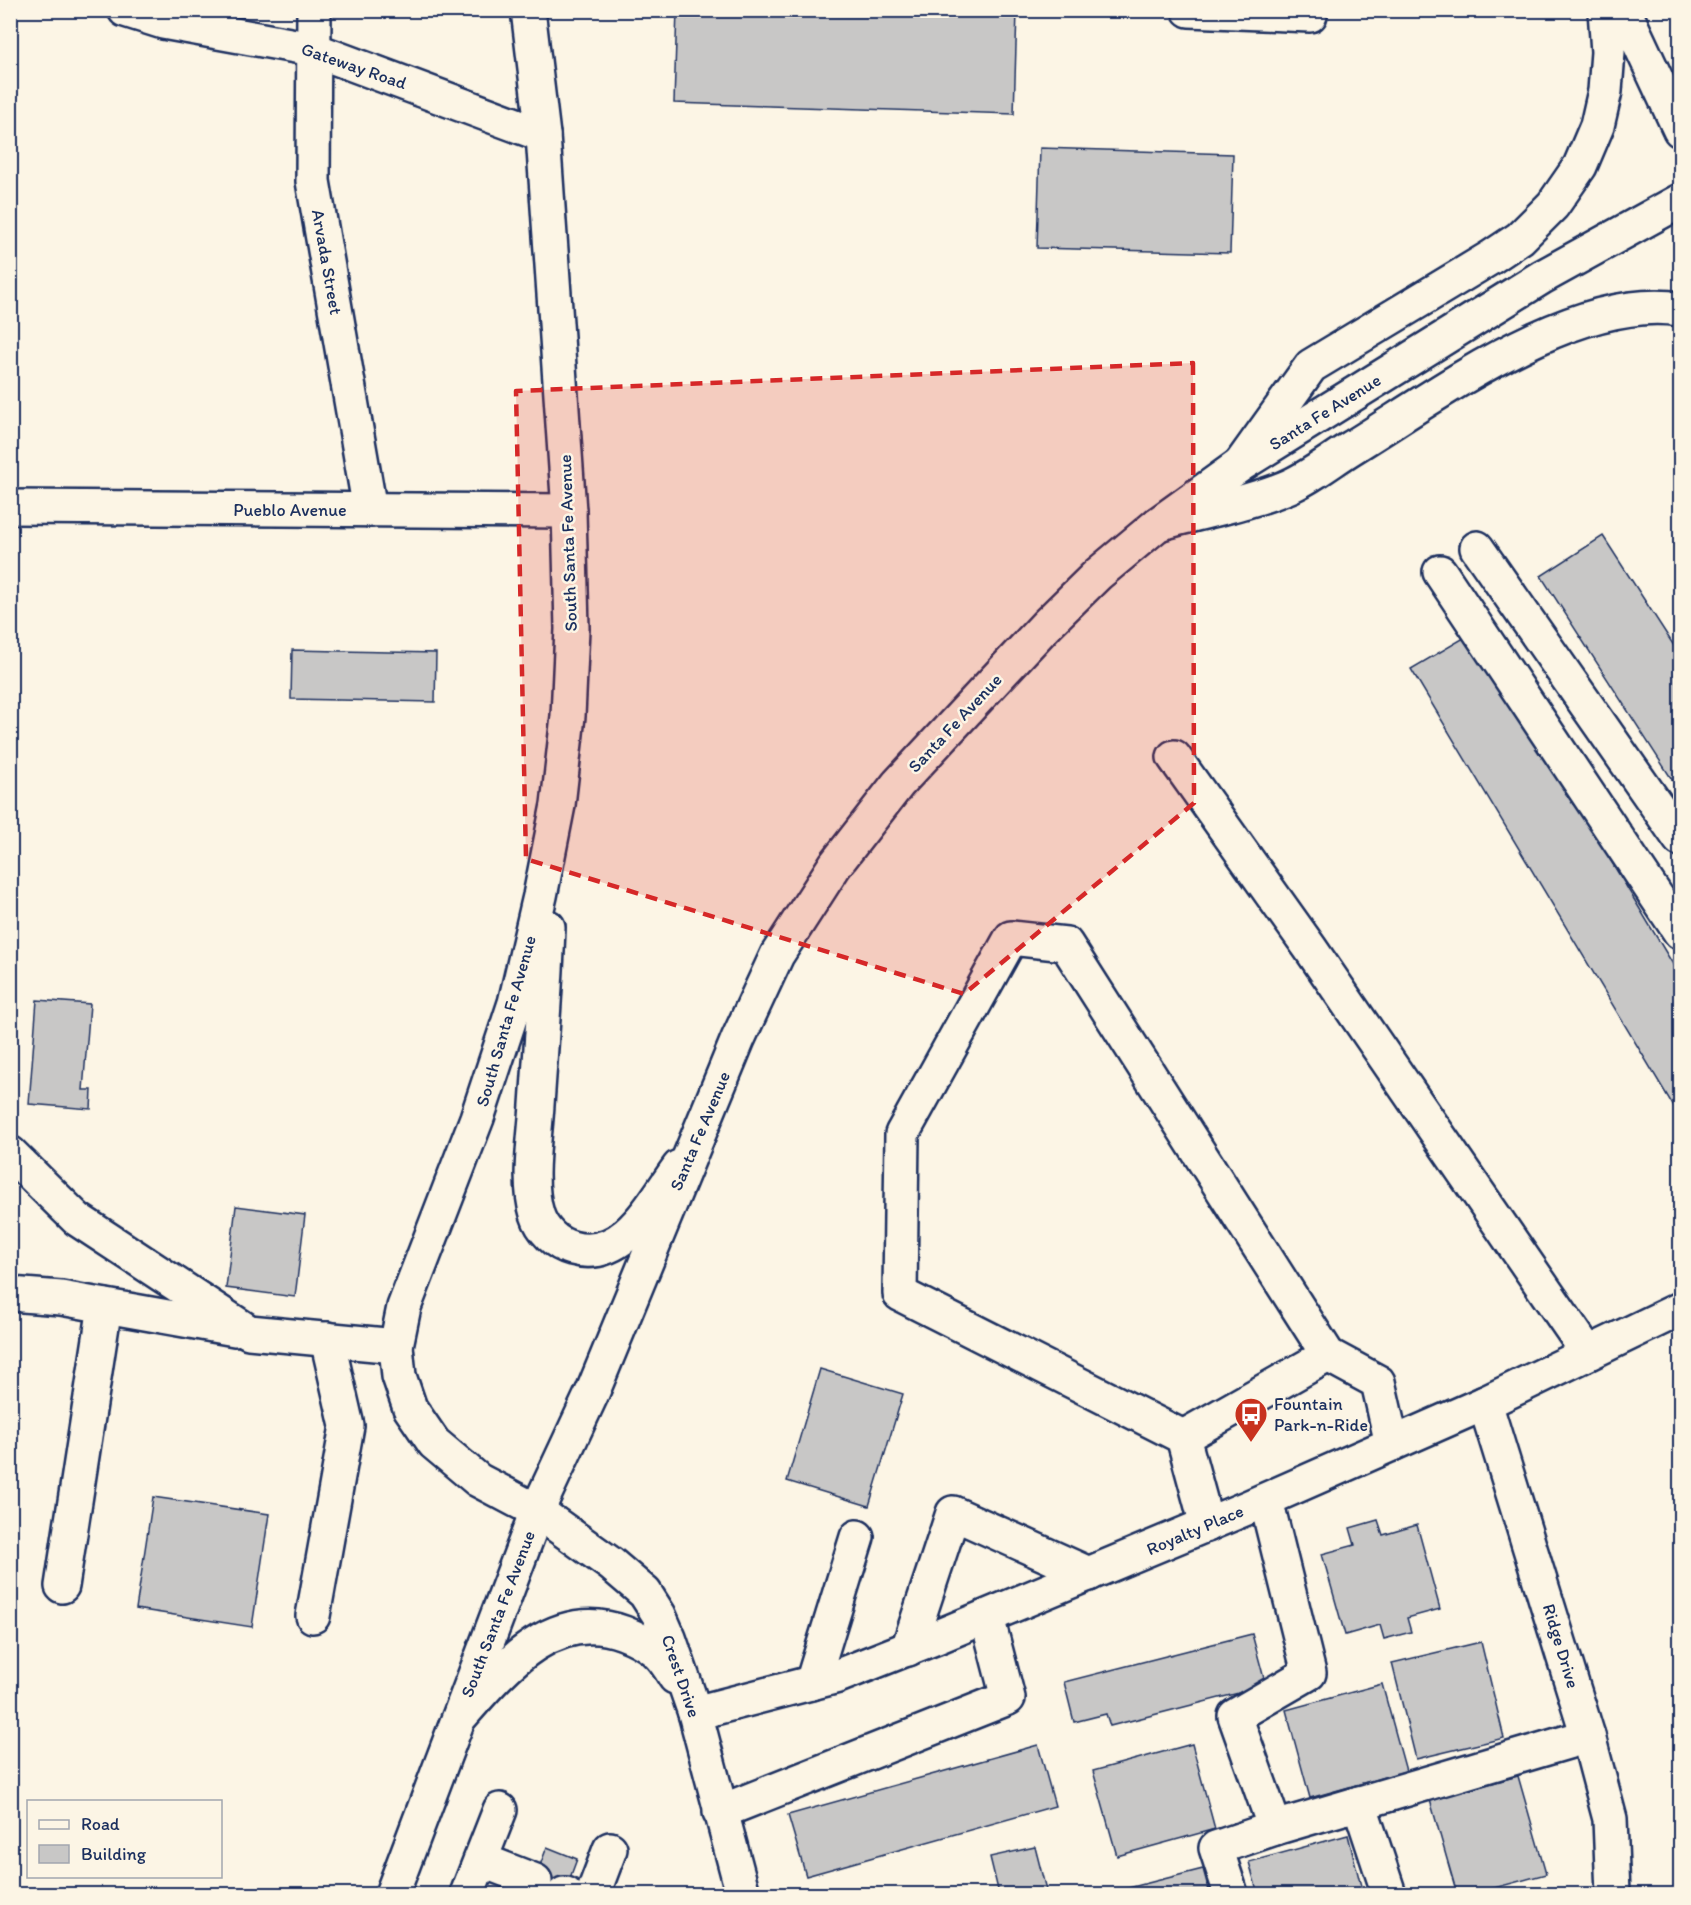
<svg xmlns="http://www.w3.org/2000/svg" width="1691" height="1905" viewBox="0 0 1691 1905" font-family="Itim,sans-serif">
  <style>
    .building { fill: #c8c7c6; stroke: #1b2f5e; stroke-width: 1.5 }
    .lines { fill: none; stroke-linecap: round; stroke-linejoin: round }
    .minor-casing { stroke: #1b2f5e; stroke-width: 38 }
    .major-casing { stroke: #1b2f5e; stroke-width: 38 }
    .highway-casing { stroke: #1b2f5e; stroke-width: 38 }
    .minor { stroke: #fcf5e5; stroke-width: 33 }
    .major { stroke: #fcf5e5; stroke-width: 33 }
    .highway { stroke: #fcf5e5; stroke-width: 33 }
    .marked { fill: #d62828; fill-opacity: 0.2; stroke: #d62828; stroke-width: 4.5; stroke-dasharray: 12 8; stroke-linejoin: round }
    .labels { text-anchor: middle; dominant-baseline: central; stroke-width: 5; stroke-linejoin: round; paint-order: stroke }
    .street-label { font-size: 18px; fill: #1b2f5e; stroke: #fcf5e5 }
    .poi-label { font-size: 18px; fill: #1b2f5e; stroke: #fcf5e5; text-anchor: start }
  </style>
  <rect width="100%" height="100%" fill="#fcf5e5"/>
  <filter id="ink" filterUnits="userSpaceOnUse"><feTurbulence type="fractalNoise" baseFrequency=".0167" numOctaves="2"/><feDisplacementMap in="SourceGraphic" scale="12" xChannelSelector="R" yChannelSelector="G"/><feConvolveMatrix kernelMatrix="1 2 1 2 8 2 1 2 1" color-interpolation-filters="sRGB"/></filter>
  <g filter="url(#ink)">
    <g class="building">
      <path d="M677 10H1017L1014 114 674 103Z"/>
      <path d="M1040 148 1233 154 1230 253 1037 248Z"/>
      <path d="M1603 536 1680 655V792L1541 576Z"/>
      <path d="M1474 632 1680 976V1117L1411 669Z"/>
      <path d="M292 650 436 653 435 702 291 699Z"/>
      <path d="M37 1000 90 1004 83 1090H92L91 1109 29 1104Z"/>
      <path d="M10 1182 14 1183 10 1231Z"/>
      <path d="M236 1206 305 1215 295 1297 226 1288Z"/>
      <path d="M820 1369 903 1394 869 1506 787 1481Z"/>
      <path d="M153 1497 269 1514 252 1627 136 1609Z"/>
      <path d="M1378 1520 1383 1535 1417 1525 1440 1609 1407 1618 1411 1632 1384 1639 1380 1625 1345 1635 1322 1554 1355 1545 1350 1528Z"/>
      <path d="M1252 1634 1266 1686 1110 1726 1106 1714 1074 1722 1064 1682Z"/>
      <path d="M1481 1642 1504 1738 1416 1759 1392 1663Z"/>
      <path d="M1382 1684 1406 1771 1310 1798 1286 1710Z"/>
      <path d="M1192 1744 1215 1829 1117 1856 1093 1771Z"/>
      <path d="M1038 1745 1055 1806 806 1876 788 1815Z"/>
      <path d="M1518 1776 1546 1874 1472 1894H1457L1430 1800Z"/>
      <path d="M1348 1835 1363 1894H1258L1249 1862Z"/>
      <path d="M547 1847 577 1859 564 1894H529Z"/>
      <path d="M1035 1847 1047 1894H999L990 1857Z"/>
      <path d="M1203 1869 1210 1894H1105Z"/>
    </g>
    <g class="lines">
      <defs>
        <g id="minor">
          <path d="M125 10 163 22 312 49 543 135"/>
          <path d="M314 10 313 181 370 510"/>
          <path d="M528 10 543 135 569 511 572 629 568 716 558 805 540 896 515 1003 477 1118 404 1307 396 1346 399 1376 410 1408 434 1443 478 1480 537 1511 611 1564 645 1593 659 1615 669 1638 695 1713 743 1894"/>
          <path d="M1189 10 1310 15"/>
          <path d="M10 507 569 511"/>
          <path d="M1477 548 1680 839"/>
          <path d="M1440 572 1680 932"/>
          <path d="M1174 757 1310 948 1588 1353"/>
          <path d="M548 927C546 986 541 1045 537 1105 535 1139 527 1181 537 1214 542 1230 556 1244 572 1248 624 1263 653 1202 679 1167"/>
          <path d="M10 1153 77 1219 249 1332 396 1346"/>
          <path d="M10 1294 61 1298 235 1329"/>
          <path d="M1485 1403 1588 1736 1610 1819 1613 1894"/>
          <path d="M1183 1437 1328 1355"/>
          <path d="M1207 1525 1183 1437 900 1294 902 1134 1011 938 1066 944 1328 1355 1378 1382 1392 1444"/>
          <path d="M62 1586 105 1306"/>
          <path d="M313 1616 347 1426 327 1339"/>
          <path d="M908 1649 953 1513 1089 1574"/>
          <path d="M812 1683 857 1537"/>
          <path d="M695 1713 838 1676 937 1637 1249 1507 1485 1403 1680 1309"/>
          <path d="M460 1717C502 1669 553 1606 624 1633 650 1643 662 1654 675 1677"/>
          <path d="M1359 1803 1389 1894"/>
          <path d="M720 1812 1008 1698 987 1617"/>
          <path d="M1275 1828 1588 1736"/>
          <path d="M481 1860 535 1881"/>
          <path d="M467 1894 500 1810"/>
          <path d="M564 1894H566"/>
          <path d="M593 1894 610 1849"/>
          <path d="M1231 1894 1216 1848 1275 1828 1235 1716 1309 1673 1266 1500"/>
        </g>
        <path id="major" d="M392 1894 537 1511 593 1391 738 1039 777 955 835 865 898 784 1047 624 1098 574 1158 524 1240 465 1542 277 1680 201"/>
        <g id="highway">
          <path d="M1624 10 1680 130"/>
          <path d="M1240 465 1311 366 1490 258 1520 238 1553 205 1580 166 1597 126 1605 91 1608 52 1605 10"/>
          <path d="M1158 524C1199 512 1246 504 1285 488 1308 479 1330 461 1351 448 1441 393 1573 293 1680 309"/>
        </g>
      </defs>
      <use href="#minor" class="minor-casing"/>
      <use href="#major" class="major-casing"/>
      <use href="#highway" class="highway-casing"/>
      <use href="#minor" class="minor"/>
      <use href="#major" class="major"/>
      <use href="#highway" class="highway"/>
    </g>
  </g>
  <path class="marked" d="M1193 363 1194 803 964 994 526 859 516 391Z"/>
  <defs>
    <symbol id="bus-pin" viewBox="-11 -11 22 30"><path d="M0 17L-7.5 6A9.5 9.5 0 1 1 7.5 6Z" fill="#c8321e" stroke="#fcf5e5"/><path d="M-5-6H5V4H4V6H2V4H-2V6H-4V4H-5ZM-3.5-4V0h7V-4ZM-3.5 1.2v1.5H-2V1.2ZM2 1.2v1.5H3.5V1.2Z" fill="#fff"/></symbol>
  </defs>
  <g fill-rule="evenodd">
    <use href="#bus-pin" x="1232" y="1395" width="38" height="52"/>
  </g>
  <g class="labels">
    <g class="street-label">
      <text transform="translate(354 66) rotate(19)">Gateway Road</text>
      <text transform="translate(327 262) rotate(80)">Arvada Street</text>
      <text transform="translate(1325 412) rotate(-32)">Santa Fe Avenue</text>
      <text x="290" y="510">Pueblo Avenue</text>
      <text transform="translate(568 543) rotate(-92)">South Santa Fe Avenue</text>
      <text transform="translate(955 723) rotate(-47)">Santa Fe Avenue</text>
      <text transform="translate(506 1021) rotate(-74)">South Santa Fe Avenue</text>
      <text transform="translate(700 1131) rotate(-67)">Santa Fe Avenue</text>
      <text transform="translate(1195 1530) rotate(-23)">Royalty Place</text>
      <text transform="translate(498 1614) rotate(-69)">South Santa Fe Avenue</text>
      <text transform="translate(1561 1646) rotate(73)">Ridge Drive</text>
      <text transform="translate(681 1676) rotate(71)">Crest Drive</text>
    </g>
    <g class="poi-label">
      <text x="1274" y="1404">Fountain<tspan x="1274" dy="21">Park-n-Ride</tspan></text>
    </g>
  </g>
  <rect width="1691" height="1905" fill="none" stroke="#fcf5e5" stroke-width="36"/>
  <rect x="18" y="18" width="1655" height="1869" fill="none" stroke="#1b2f5e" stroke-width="2" filter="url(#ink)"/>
  <rect x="27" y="1800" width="195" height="78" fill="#fcf5e5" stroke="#a2a6af" stroke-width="1.5"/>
  <rect x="39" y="1820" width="30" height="9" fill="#fcf5e5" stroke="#a2a6af" stroke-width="1.5"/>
  <text x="81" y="1830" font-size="18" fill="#1b2f5e">Road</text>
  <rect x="39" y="1845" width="30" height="18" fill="#c8c7c6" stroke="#a2a6af" stroke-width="1.5"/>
  <text x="81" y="1860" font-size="18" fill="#1b2f5e">Building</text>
</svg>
